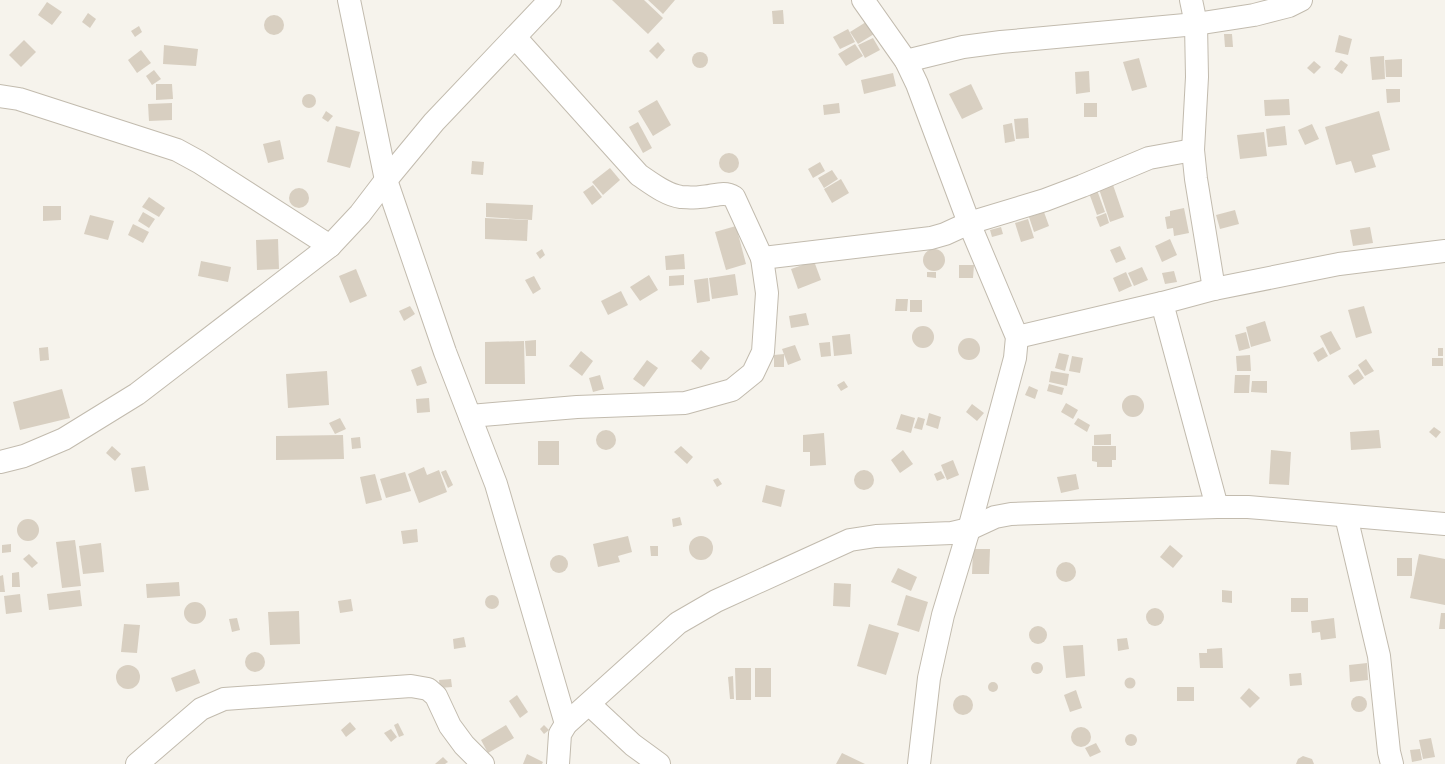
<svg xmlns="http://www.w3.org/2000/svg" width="1445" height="764" viewBox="0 0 1445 764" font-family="'Alegreya Sans',sans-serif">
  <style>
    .building { fill: #d8cfc1 }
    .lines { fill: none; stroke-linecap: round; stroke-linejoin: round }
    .street-casing { stroke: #c2bbae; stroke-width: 24 }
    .street { stroke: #fff; stroke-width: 22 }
  </style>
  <rect width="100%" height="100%" fill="#f6f3ec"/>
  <g class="building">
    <path d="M612 0H644L663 18 648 34Z"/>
    <path d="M648 0H675L663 14Z"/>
    <path d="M47 2 62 12 52 25 38 15Z"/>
    <path d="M783 10 784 24H773L772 11Z"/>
    <path d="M88 13 96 19 90 28 82 22Z"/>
    <circle cx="274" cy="25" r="10"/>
    <path d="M866 22 874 34 858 44 850 32Z"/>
    <path d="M139 26 142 32 135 37 131 31Z"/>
    <path d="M848 29 855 42 840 49 833 37Z"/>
    <path d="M1224 34H1232L1233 47H1225Z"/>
    <path d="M1339 35 1352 39 1348 55 1335 52Z"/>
    <path d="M873 38 880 50 865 58 858 45Z"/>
    <path d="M24 40 36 52 21 67 9 55Z"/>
    <path d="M658 42 665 50 657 59 649 51Z"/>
    <path d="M855 44 863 56 846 66 838 54Z"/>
    <path d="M164 45 198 49 196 66 163 64Z"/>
    <path d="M141 50 151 63 137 73 128 60Z"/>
    <circle cx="700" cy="60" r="8"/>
    <path d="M1384 56 1385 79 1372 80 1370 57Z"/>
    <path d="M1139 58 1147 87 1132 91 1123 62Z"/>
    <path d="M1402 59V77H1386L1385 60Z"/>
    <path d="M1341 60 1348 65 1342 74 1334 69Z"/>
    <path d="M1314 61 1321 67 1314 74 1307 68Z"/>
    <path d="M154 70 161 79 152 85 146 76Z"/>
    <path d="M1089 71 1090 92 1076 94 1075 72Z"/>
    <path d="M893 73 896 86 864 94 861 80Z"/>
    <path d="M156 84H172L173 99 156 100Z"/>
    <path d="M971 84 983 109 962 119 949 94Z"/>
    <path d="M1386 89H1400V102L1387 103Z"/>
    <circle cx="309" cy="101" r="7"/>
    <path d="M1289 99 1290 115 1265 116 1264 100Z"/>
    <path d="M657 100 671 125 653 136 638 111Z"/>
    <path d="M172 103V120L149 121 148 104Z"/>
    <path d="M839 103 840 113 824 115 823 105Z"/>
    <rect x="1084" y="103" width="13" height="14"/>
    <path d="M326 111 333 116 328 122 322 118Z"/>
    <path d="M1379 111 1390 150 1372 155 1376 167 1355 173 1351 161 1336 165 1325 127Z"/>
    <path d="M1028 118 1029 138 1016 139 1014 119Z"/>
    <path d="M638 122 652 148 643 153 629 127Z"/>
    <path d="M1012 123 1015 141 1005 143 1003 125Z"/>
    <path d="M1312 124 1319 139 1305 145 1298 130Z"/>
    <path d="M336 126 360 132 350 168 327 162Z"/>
    <path d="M1285 126 1287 145 1268 147 1266 129Z"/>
    <path d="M1264 132 1267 156 1240 159 1237 135Z"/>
    <path d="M280 140 284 159 268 163 263 144Z"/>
    <circle cx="729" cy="163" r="10"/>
    <path d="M472 161 484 162 483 175 471 174Z"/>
    <path d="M820 162 825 171 813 178 808 169Z"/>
    <path d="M610 168 620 180 603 195 592 182Z"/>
    <path d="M832 170 838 179 824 188 818 178Z"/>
    <path d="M841 179 849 193 832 203 824 189Z"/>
    <path d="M593 185 602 197 592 205 583 192Z"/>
    <path d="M1113 185 1124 217 1110 222 1099 189Z"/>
    <circle cx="299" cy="198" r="10"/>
    <path d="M1097 190 1105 212 1097 215 1089 193Z"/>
    <path d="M149 197 165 208 159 217 142 207Z"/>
    <path d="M486 203 533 205 532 220 486 217Z"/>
    <path d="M43 206H61V220L43 221Z"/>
    <path d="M1184 208 1189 233 1174 236 1173 228 1167 229 1165 217 1170 216V211Z"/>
    <path d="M1235 210 1239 224 1220 229 1216 215Z"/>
    <path d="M143 212 155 219 149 228 138 221Z"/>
    <path d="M1044 212 1049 226 1034 232 1029 217Z"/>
    <path d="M1106 213 1109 223 1100 227 1096 217Z"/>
    <path d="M90 215 114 221 108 240 84 234Z"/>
    <path d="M485 218 528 220 527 241 485 239Z"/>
    <path d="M1028 219 1034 238 1021 242 1015 223Z"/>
    <path d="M133 224 149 232 143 243 128 235Z"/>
    <path d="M736 226 746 264 726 270 715 232Z"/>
    <path d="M1001 227 1003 234 992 237 990 230Z"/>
    <path d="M1370 227 1373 243 1353 246 1350 230Z"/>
    <path d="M278 239 279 269 257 270 256 240Z"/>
    <path d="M1170 239 1177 255 1162 262 1155 246Z"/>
    <path d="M1120 246 1126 259 1116 263 1110 250Z"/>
    <circle cx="934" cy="260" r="11"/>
    <path d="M542 249 545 255 540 259 536 253Z"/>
    <path d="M684 254 685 269 666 270 665 256Z"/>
    <path d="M201 261 231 267 228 282 198 276Z"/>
    <path d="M814 261 821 280 798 289 791 269Z"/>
    <path d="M959 265H974L973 278H959Z"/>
    <path d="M1142 267 1148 280 1134 286 1128 273Z"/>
    <path d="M356 269 367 296 350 303 339 276Z"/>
    <path d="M1174 271 1177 282 1165 284 1162 273Z"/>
    <path d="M927 272H936V278L927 277Z"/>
    <path d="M1126 272 1132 286 1119 292 1113 278Z"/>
    <path d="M735 274 738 295 712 299 709 278Z"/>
    <path d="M649 275 658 290 640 301 630 287Z"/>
    <path d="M684 275V285L669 286V276Z"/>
    <path d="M534 276 541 289 533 294 525 280Z"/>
    <path d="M708 278 710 301 697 303 694 280Z"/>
    <path d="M621 291 628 305 608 315 601 301Z"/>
    <path d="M896 299H908L907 311H895Z"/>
    <rect x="910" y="300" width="12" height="12"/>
    <path d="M410 306 415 314 404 321 399 311Z"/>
    <path d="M1364 306 1372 333 1356 338 1348 310Z"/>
    <path d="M806 313 809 325 791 328 789 316Z"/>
    <path d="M1265 321 1271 341 1251 347 1246 327Z"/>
    <circle cx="923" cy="337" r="11"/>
    <path d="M1331 331 1341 349 1330 355 1320 336Z"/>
    <path d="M1246 332 1250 348 1239 351 1235 335Z"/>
    <path d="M850 334 852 354 834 356 832 336Z"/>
    <circle cx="969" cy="349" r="11"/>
    <path d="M536 340V356H526L525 341Z"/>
    <path d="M524 341 525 384H485V342Z"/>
    <path d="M830 342 831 356 821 357 819 343Z"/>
    <path d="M795 345 801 360 788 365 782 349Z"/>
    <path d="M48 347 49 360 40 361 39 348Z"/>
    <path d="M1323 347 1328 356 1318 362 1313 353Z"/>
    <rect x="1438" y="348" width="5" height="8"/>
    <path d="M701 350 710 358 701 370 691 361Z"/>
    <path d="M581 351 593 361 582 376 569 366Z"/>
    <path d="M1059 353 1069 355 1065 371 1055 368Z"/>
    <path d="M784 354V367H774V355Z"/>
    <path d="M1250 355 1251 371H1237L1236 356Z"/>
    <path d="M1072 356 1083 358 1080 373 1069 371Z"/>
    <rect x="1432" y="358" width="11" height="8"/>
    <path d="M1366 359 1374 371 1365 376 1358 365Z"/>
    <path d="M647 360 658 368 644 387 633 379Z"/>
    <path d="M421 366 427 383 417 386 411 370Z"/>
    <path d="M1358 369 1364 378 1354 385 1348 376Z"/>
    <path d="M327 371 329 405 288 408 286 374Z"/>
    <path d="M1051 371 1069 374 1067 386 1049 382Z"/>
    <path d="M600 375 604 389 593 392 589 378Z"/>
    <path d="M1235 375H1250L1249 393H1234Z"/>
    <path d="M844 381 848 387 841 391 837 385Z"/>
    <path d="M1252 381H1267V393L1251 392Z"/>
    <path d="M1049 384 1064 388 1062 395 1047 391Z"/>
    <path d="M1029 386 1038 390 1035 399 1025 395Z"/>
    <path d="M62 389 70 418 20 430 13 402Z"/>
    <circle cx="1133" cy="406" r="11"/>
    <path d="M429 398 430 412 417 413 416 399Z"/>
    <path d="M1066 403 1078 410 1073 419 1061 412Z"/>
    <path d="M972 404 984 413 977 421 966 412Z"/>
    <path d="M929 413 941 417 938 429 926 425Z"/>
    <path d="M901 414 915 418 911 433 896 429Z"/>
    <path d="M918 417 925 419 922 430 914 428Z"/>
    <path d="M340 418 346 429 335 434 329 423Z"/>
    <path d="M1078 418 1090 425 1087 432 1074 424Z"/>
    <path d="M1434 427 1441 432 1436 438 1429 432Z"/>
    <path d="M1379 430 1381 448 1351 450 1350 432Z"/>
    <circle cx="606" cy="440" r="10"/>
    <path d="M824 433 826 465 810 466V452H803V435Z"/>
    <path d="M1111 434V445H1094V435Z"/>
    <path d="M343 435 344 459 276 460V436Z"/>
    <path d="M360 437 361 448 352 449 351 438Z"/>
    <rect x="538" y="441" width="21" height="24"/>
    <path d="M112 446 121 454 115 461 106 453Z"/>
    <path d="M681 446 693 457 687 464 674 452Z"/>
    <path d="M1092 446H1116V460H1112V467H1097V462L1092 461Z"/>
    <path d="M903 450 913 464 900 473 891 460Z"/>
    <path d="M1271 450 1291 452 1289 485 1269 484Z"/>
    <path d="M953 460 959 475 947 480 941 465Z"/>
    <path d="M145 466 149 490 135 492 131 468Z"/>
    <path d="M424 467 427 475 439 470 447 492 419 503 408 474Z"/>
    <path d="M446 470 453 485 448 488 441 472Z"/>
    <circle cx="864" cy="480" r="10"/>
    <path d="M941 471 945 478 937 481 934 474Z"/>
    <path d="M405 472 411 491 386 498 380 479Z"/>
    <path d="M375 474 382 500 366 504 360 477Z"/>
    <path d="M1076 474 1079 489 1061 493 1057 477Z"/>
    <path d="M718 478 722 484 717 487 713 480Z"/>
    <path d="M766 485 785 490 781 507 762 502Z"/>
    <path d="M680 517 682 525 673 527 672 519Z"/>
    <circle cx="28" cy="530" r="11"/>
    <path d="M417 529 418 542 403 544 401 531Z"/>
    <path d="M628 536 632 552 618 556 620 562 598 567 593 544Z"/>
    <circle cx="701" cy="548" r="12"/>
    <path d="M75 540 81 586 62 588 56 542Z"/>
    <path d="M101 543 104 572 83 574 79 546Z"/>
    <path d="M11 544V552L2 553V545Z"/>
    <path d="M1170 545 1183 556 1173 568 1160 557Z"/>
    <path d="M650 546H658V556H651Z"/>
    <path d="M973 549H990L989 574H972Z"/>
    <path d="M29 554 38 563 32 568 23 559Z"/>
    <path d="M1419 554 1445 559V605L1410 598Z"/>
    <circle cx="559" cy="564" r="9"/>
    <rect x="1397" y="558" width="15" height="18"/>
    <circle cx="1066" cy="572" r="10"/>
    <path d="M898 568 917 577 911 591 891 582Z"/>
    <path d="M19 572 20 587H12V573Z"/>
    <path d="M3 575 5 592H0V576Z"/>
    <path d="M179 582 180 596 147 598 146 584Z"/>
    <path d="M834 583 851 584 850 607 833 606Z"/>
    <path d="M80 590 82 606 49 610 47 594Z"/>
    <path d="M1222 590 1232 591V603L1222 602Z"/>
    <path d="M20 594 22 612 6 614 4 596Z"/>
    <path d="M906 595 928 602 919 632 897 625Z"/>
    <circle cx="492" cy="602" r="7"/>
    <rect x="1291" y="598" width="17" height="14"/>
    <path d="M351 599 353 611 340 613 338 601Z"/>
    <circle cx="195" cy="613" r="11"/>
    <circle cx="1155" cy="617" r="9"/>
    <path d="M299 611 300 644 270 645 268 612Z"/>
    <path d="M1441 613H1445V629H1439Z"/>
    <path d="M237 618 240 630 232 632 229 619Z"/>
    <path d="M1334 618 1336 638 1321 640 1320 632 1312 633 1311 621Z"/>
    <path d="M124 624 140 625 137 653 121 652Z"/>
    <path d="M869 624 899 633 886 675 857 666Z"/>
    <circle cx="1038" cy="635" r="9"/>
    <path d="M464 637 466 647 454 649 453 639Z"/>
    <path d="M1127 638 1129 649 1118 651 1117 639Z"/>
    <path d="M1083 645 1085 676 1066 678 1063 646Z"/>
    <path d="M1222 648 1223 668H1200L1199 653H1207V649Z"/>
    <circle cx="255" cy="662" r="10"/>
    <circle cx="1037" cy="668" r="6"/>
    <path d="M1367 663 1368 680 1350 682 1349 665Z"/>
    <circle cx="128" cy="677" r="12"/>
    <path d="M735 668H751V700H736Z"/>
    <rect x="755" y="668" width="16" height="29"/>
    <path d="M195 669 200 683 176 692 171 678Z"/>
    <path d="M1301 673 1302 685 1290 686 1289 674Z"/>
    <path d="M733 676 734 699H730L728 677Z"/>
    <circle cx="1130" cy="683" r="5.5"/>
    <path d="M451 679 452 687 440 688 439 680Z"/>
    <circle cx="993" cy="687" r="5"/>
    <rect x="1177" y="687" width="17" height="14"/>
    <path d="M1249 688 1260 698 1250 708 1240 698Z"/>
    <path d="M1076 690 1082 708 1070 712 1064 695Z"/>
    <circle cx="963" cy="705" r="10"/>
    <path d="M517 695 528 712 520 718 509 701Z"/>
    <circle cx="1359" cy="704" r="8"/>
    <path d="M350 722 356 729 346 737 341 730Z"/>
    <path d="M398 723 404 735 399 737 394 725Z"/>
    <path d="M506 725 514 738 488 753 481 740Z"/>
    <path d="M544 725 549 730 544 734 540 729Z"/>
    <circle cx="1081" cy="737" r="10"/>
    <path d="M391 729 397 737 391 742 384 733Z"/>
    <circle cx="1131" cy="740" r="6"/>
    <path d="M1431 738 1435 757 1423 759 1419 740Z"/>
    <path d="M1096 743 1101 752 1090 757 1085 748Z"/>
    <path d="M1420 749 1422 760 1412 762 1410 750Z"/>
    <path d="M842 753 865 764H836Z"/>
    <path d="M527 754 543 762 542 764H523Z"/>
    <path d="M1303 756 1312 759 1314 764H1296L1298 759Z"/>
    <path d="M443 757 448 762 445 764H435Z"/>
  </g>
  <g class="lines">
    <defs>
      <g id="street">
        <path d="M349 0 386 180 445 352 496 484 566 724"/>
        <path d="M863 0 906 61 917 84 969 223 1017 337 1015 358 969 529 943 615 929 678 919 764"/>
        <path d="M1191 0 1196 24 1197 77 1193 150 1196 179 1214 289"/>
        <path d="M906 61 963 47 1001 42 1196 24 1254 15 1289 6 1301 0"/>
        <path d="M0 96 19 99 177 150 199 162 330 246"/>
        <path d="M762 258 931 238 945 234 969 223 1045 200 1082 186 1149 158 1193 150"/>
        <path d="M1162 303 1217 507"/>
        <path d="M1017 337 1162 303 1214 289 1339 264 1445 251"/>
        <path d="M470 416 577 407 685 403 732 390 753 373 763 352 767 293 762 258 734 197C723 190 713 197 700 197 694 198 687 197 681 197 666 195 651 183 639 175L515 37"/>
        <path d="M0 462 24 456 64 439 137 394 330 246 360 214 386 180 434 122 550 0"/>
        <path d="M1346 516 1379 656 1389 752 1392 764"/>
        <path d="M589 704 633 745 659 764"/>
        <path d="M137 764 201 709 224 699 411 686 428 689 436 696 450 726 464 745 483 764"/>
        <path d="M558 764 560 734 566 724 678 623 716 601 850 540 876 536 952 533 969 529 995 517 1011 514 1217 507H1248L1445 524"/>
      </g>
    </defs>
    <use href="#street" class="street-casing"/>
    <use href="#street" class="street"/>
  </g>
</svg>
